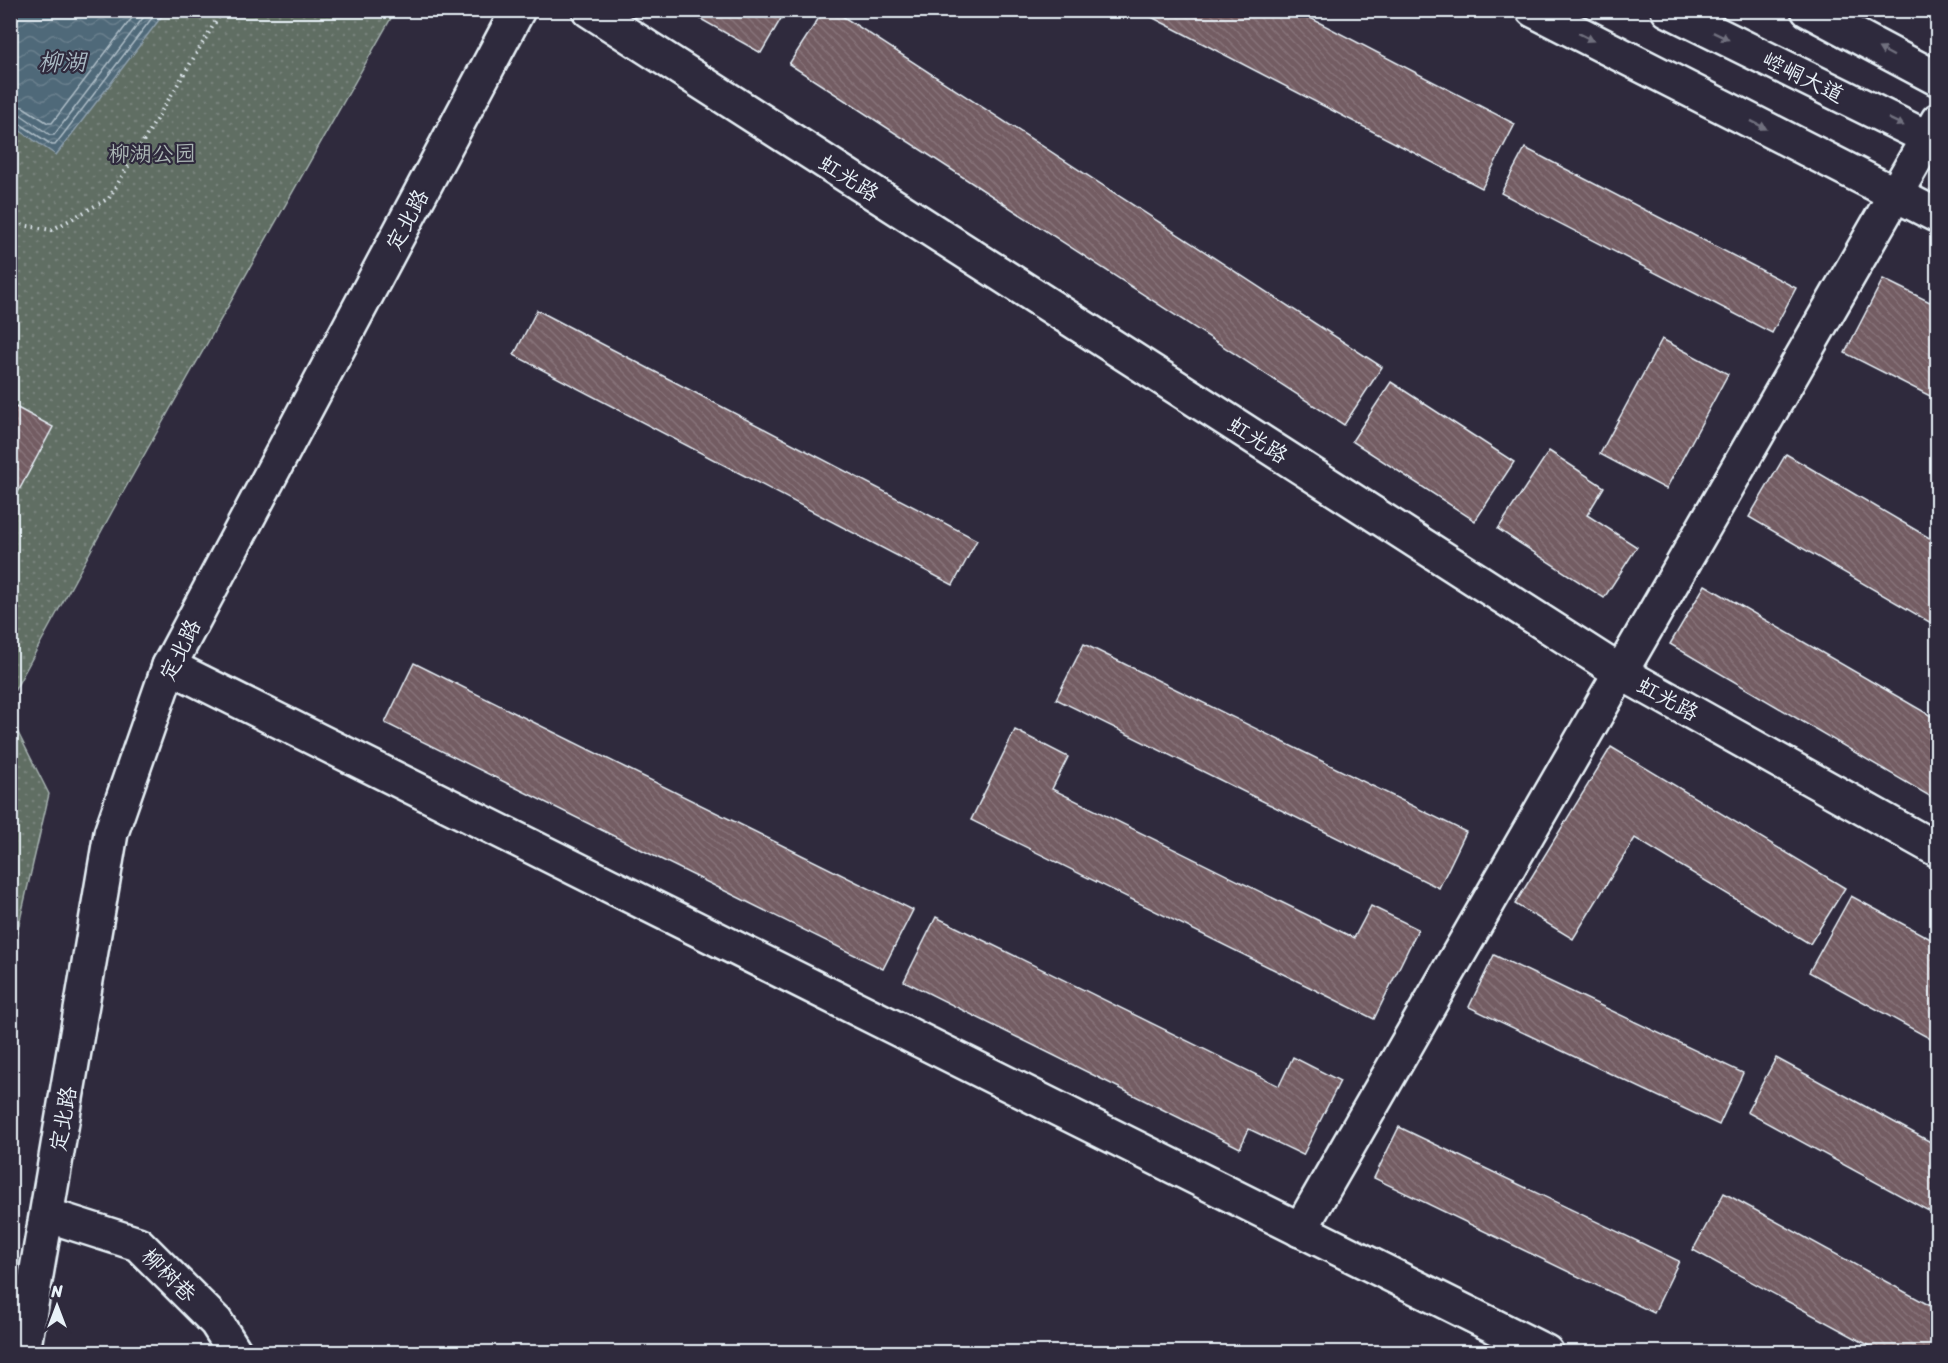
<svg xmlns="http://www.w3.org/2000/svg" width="1948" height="1363" viewBox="0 0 1948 1363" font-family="Sriracha,'LXGW WenKai TC',sans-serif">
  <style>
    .grass { fill: url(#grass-dots); stroke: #a4b0ae; stroke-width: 1.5 }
    .water { fill: url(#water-waves); stroke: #8d9fac; stroke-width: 1.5 }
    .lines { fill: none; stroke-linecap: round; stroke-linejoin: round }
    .shore { stroke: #abbbc5; stroke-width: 1.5 }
    .building { fill: url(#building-back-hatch); stroke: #e8f1f8; stroke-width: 1.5 }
    .street-casing { stroke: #e8f1f8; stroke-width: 38 }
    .secondary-casing { stroke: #e8f1f8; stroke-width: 38 }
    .primary-casing { stroke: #e8f1f8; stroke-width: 38 }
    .path { stroke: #e8f1f8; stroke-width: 4; stroke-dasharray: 1.5 4.5; stroke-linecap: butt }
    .street { stroke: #2f2a3d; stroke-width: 33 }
    .secondary { stroke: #2f2a3d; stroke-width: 33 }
    .primary { stroke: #2f2a3d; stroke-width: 33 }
    .oneway { fill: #70707e }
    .labels { text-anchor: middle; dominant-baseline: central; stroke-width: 4.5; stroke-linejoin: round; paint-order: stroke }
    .street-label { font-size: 22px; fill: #e8f1f8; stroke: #2f2a3d }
    .park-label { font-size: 22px; fill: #abb6b5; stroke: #2f2a3d }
    .water-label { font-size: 24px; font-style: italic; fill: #abbbc5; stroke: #2f2a3d }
  </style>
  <defs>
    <pattern id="grass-dots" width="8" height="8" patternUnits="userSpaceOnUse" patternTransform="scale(1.5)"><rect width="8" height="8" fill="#616e64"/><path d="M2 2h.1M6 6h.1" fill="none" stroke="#78837b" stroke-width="1.8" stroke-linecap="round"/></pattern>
    <pattern id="water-waves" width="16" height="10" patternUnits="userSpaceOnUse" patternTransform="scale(1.5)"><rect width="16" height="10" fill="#506979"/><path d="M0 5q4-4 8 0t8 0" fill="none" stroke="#697f8d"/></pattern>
    <pattern id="building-back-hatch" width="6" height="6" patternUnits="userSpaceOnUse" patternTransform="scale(1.5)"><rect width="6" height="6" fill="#735b62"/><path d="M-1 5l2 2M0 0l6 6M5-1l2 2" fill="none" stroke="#877379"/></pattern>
  </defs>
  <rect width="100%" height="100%" fill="#2f2a3d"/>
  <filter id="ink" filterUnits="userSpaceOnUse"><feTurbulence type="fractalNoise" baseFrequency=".0167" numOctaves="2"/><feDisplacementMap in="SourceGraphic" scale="12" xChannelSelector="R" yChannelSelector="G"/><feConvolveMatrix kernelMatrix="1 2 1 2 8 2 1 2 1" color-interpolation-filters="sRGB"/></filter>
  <g filter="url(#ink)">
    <g class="grass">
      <path d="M11 11H395L113 510 11 697Z"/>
      <path d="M11 719 49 794 11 959Z"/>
    </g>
    <path class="water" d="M11 10H162V16L56 155 13 126 11 129Z"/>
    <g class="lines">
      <g class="shore">
        <path d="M10 104 23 107 48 123H52L138 10"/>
        <path d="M10 113 21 115 50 135H54L149 10"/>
        <path d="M10 121 17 122 52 145H55L155 14 156 10"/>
      </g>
    </g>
    <g class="building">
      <path d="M701 10H786L761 53 697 17Z"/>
      <path d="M824 10H833L1382 367 1344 425 789 64Z"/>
      <path d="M1138 10H1295L1515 124 1482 188Z"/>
      <path d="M1525 148 1796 288 1772 333 1501 193Z"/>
      <path d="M1883 279 1938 306V400L1845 353Z"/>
      <path d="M537 310 977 540 953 585 514 355Z"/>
      <path d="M1662 339 1728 374 1666 489 1600 454Z"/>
      <path d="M1391 382 1514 462 1475 521 1352 441Z"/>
      <path d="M10 404 53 427 18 492 10 488Z"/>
      <path d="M1549 451 1604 487 1587 515 1637 547 1604 598 1498 529Z"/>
      <path d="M1786 454 1938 543V627L1749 517Z"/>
      <path d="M1705 585 1938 720V801L1670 644Z"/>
      <path d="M1084 644 1466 832 1439 888 1056 699Z"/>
      <path d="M414 663 913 910 883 969 385 723Z"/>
      <path d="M1015 730 1068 757 1052 789 1354 938 1371 906 1418 929 1374 1019 971 820Z"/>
      <path d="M1611 747 1845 888 1810 944 1635 838 1573 939 1515 904Z"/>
      <path d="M1851 896 1938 943V1043L1809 972Z"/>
      <path d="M936 917 1279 1086 1293 1057 1340 1081 1303 1155 1249 1129 1240 1148 904 981Z"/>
      <path d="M1494 955 1743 1073 1719 1125 1469 1007Z"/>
      <path d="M1776 1058 1938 1146V1216L1747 1112Z"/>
      <path d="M1399 1127 1679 1261 1654 1313 1374 1178Z"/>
      <path d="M1724 1193 1938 1310V1352H1881L1693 1250Z"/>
    </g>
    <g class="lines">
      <defs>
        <g id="street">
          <path d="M589 10 1620 672 1938 850"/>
          <path d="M1533 10 1938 216"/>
          <path d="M169 666 1546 1352"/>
          <path d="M47 1215 138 1244 216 1322 235 1352"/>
          <path d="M1300 1230 1938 120"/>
        </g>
        <path id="secondary" d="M23 1352 111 833 169 666 518 10"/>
        <g id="primary">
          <path d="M1668 10 1938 143"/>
          <path d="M1808 10 1938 79"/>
        </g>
      </defs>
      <use href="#street" class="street-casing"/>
      <use href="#secondary" class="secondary-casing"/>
      <use href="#primary" class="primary-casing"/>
      <path class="path" d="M10 223 52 230 109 198 219 16V10"/>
      <use href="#street" class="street"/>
      <use href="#secondary" class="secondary"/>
      <use href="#primary" class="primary"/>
    </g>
    <defs><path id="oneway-solid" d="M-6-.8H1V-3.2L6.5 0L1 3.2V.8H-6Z" transform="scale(1.5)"/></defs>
    <g class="oneway">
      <use href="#oneway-solid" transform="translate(1721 36) rotate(26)"/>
      <use href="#oneway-solid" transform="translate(1586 37) rotate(27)"/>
      <use href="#oneway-solid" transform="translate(1886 52) rotate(-152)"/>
      <use href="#oneway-solid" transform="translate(1896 122) rotate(26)"/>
      <use href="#oneway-solid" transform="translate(1759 125) rotate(27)"/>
    </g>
  </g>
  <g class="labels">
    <g class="street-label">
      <text transform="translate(1803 77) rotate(26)">崆峒大道</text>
      <text transform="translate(849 178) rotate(33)">虹光路</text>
      <text transform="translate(407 220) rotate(-62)">定北路</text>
      <text transform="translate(1258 440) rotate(33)">虹光路</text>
      <text transform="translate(180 650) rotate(-64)">定北路</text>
      <text transform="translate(1668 699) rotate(29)">虹光路</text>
      <text transform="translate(63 1119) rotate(-80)">定北路</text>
      <text transform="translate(169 1275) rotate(45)">柳树巷</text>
    </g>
    <g class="park-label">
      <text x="152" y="153">柳湖公园</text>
    </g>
    <g class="water-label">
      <text x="62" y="62">柳湖</text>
    </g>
  </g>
  <rect width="1948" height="1363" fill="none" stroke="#2f2a3d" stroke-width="36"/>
  <rect x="18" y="18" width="1912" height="1327" fill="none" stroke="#e8f1f8" stroke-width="2" filter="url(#ink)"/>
  <g transform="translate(57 1306)" stroke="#2f2a3d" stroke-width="4.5" paint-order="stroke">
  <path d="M0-4.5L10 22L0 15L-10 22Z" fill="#e8f1f8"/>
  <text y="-9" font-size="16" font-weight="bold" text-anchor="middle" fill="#e8f1f8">N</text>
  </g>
</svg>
